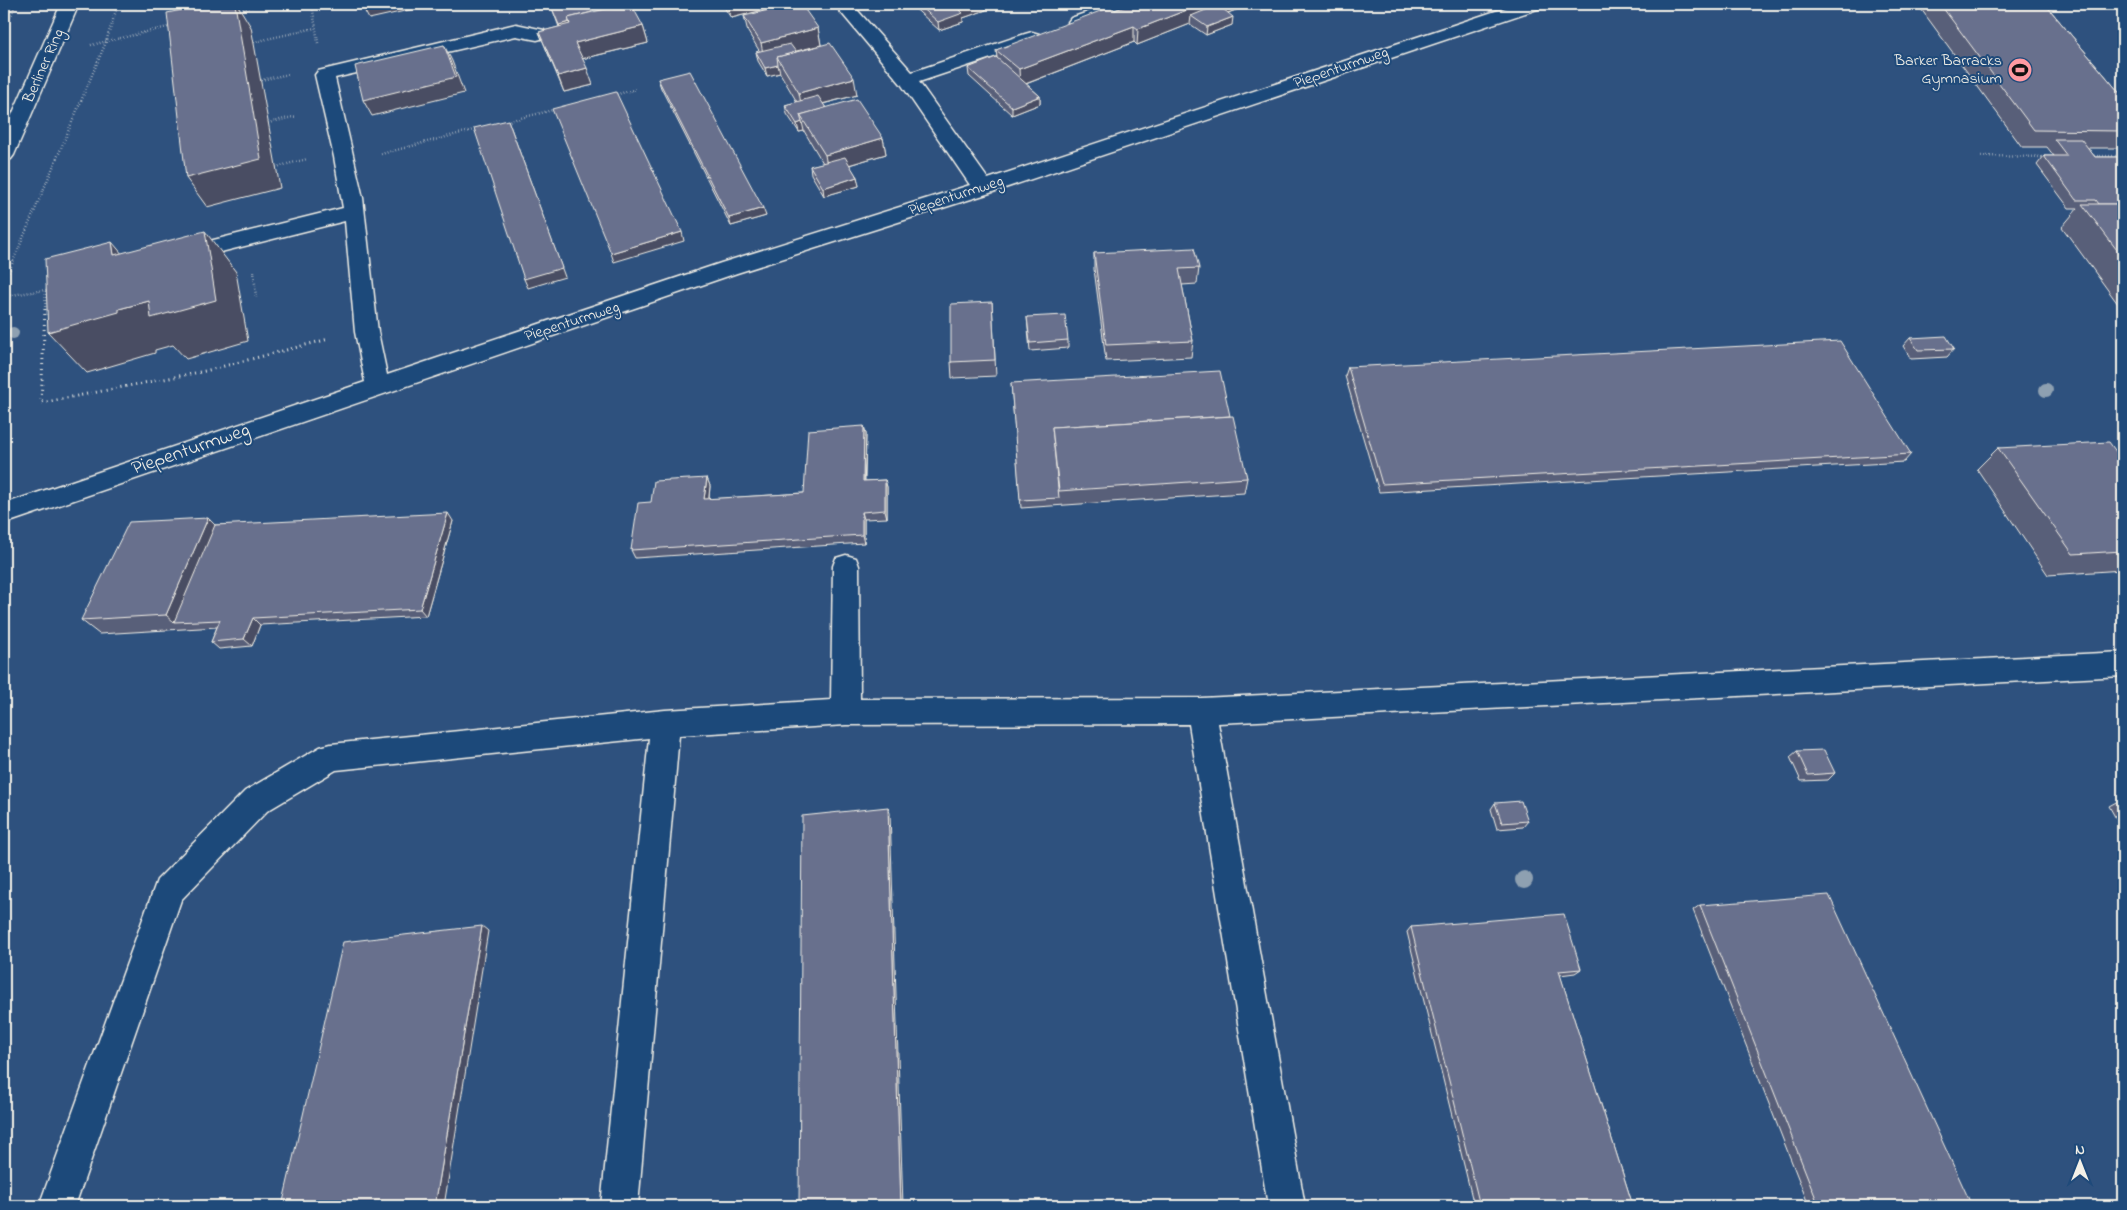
<svg xmlns="http://www.w3.org/2000/svg" width="2127" height="1210" viewBox="0 0 2127 1210" font-family="'Indie Flower',sans-serif">
  <style>
    .lines { fill: none; stroke-linecap: round; stroke-linejoin: round }
    .minor-casing { stroke: #f4f1e8; stroke-width: 3 }
    .major-casing { stroke: #f4f1e8; stroke-width: 3 }
    .path-far1 { stroke: #f4f1e8; stroke-width: 2.5; stroke-dasharray: 0.5 2.5; stroke-linecap: butt }
    .path { stroke: #f4f1e8; stroke-width: 3; stroke-dasharray: 1 4; stroke-linecap: butt }
    .minor { fill: #1f4a7a; fill-rule: evenodd }
    .major { fill: #1f4a7a; fill-rule: evenodd }
    .tree { fill: #8ea0b1 }
    .wall { fill: #595f79; stroke: #f4f1e8 }
    .shaded-wall { fill: #494e63; stroke: #f4f1e8 }
    .building { fill: #686f8d; stroke: #f4f1e8 }
    .labels { text-anchor: middle; dominant-baseline: central; stroke-width: 4; stroke-linejoin: round; paint-order: stroke }
    .far-poi-label { font-size: 16px; fill: #f4f1e8; stroke: #1f4a7a; text-anchor: end }
    .far-street-label { font-size: 16px; fill: #f4f1e8; stroke: #1f4a7a }
    .street-label { font-size: 20px; fill: #f4f1e8; stroke: #1f4a7a }
  </style>
  <rect width="100%" height="100%" fill="#2e517e"/>
  <filter id="ink" filterUnits="userSpaceOnUse"><feTurbulence type="fractalNoise" baseFrequency=".02" numOctaves="2"/><feDisplacementMap in="SourceGraphic" scale="10" xChannelSelector="R" yChannelSelector="G"/><feConvolveMatrix kernelMatrix="1 2 1 2 8 2 1 2 1" color-interpolation-filters="sRGB"/></filter>
  <g filter="url(#ink)">
    <g class="lines">
      <defs>
        <g id="minor">
          <path d="M834 4H852L912 72 1025 34 1032 32 1039 34 1041 38 1039 42 919 82 988 179 1517 4H1543L1540 8 990 193 737 273 4 524V504L365 382 355 332 345 221 201 257 193 255 190 250 193 245 343 208 334 157 315 75 318 71 516 24 544 30 546 34 544 38 537 40 516 36 335 78 363 198 378 332 387 375 721 263 970 185 901 84Z"/>
          <path d="M1111 4H1136L1133 8 1083 26 1077 27 1071 26 1068 22 1071 18Z"/>
          <path d="M846 555 856 558 859 566 860 699 1201 698 2123 652V676L1218 723 1305 1206H1268L1189 724 846 725 679 735 638 1206H601L649 738 336 770 267 811 181 900 75 1206H39L157 880 245 791 320 747 331 744 665 710 831 700 833 566 836 558Z"/>
        </g>
        <path id="major" d="M61 4H79L14 155 11 159 4 161V133Z"/>
      </defs>
      <use href="#minor" class="minor-casing"/>
      <use href="#major" class="major-casing"/>
      <g class="path-far1">
        <path d="M312 4 318 43"/>
        <path d="M237 10 263 4"/>
        <path d="M4 37 15 4"/>
        <path d="M254 42 315 28"/>
        <path d="M91 45 172 26"/>
        <path d="M261 80 289 74"/>
        <path d="M614 95 637 89"/>
        <path d="M504 122 557 109"/>
        <path d="M268 123 297 116"/>
        <path d="M381 154 477 129"/>
        <path d="M1981 156 2045 157"/>
        <path d="M2091 156H2123"/>
        <path d="M276 167 307 159"/>
        <path d="M254 271 256 298"/>
        <path d="M4 283 106 42 118 4"/>
        <path d="M4 296 46 290"/>
        <path d="M45 310 46 290H50"/>
      </g>
      <path class="path" d="M45 309 41 403 205 371 329 339"/>
      <use href="#minor" class="minor"/>
      <use href="#major" class="major"/>
    </g>
    <g class="tree">
      <circle cx="13" cy="333" r="6"/>
      <circle cx="2046" cy="390" r="7"/>
      <circle cx="1524" cy="880" r="9"/>
    </g>
    <g class="wall">
      <path d="M722 4H787L731 18Z"/>
      <path d="M910 4H986V10L963 18V22L939 30Z"/>
      <path d="M1132 4H1251L1228 13 1232 25 1206 35 1190 24 1137 45 1134 42 1026 84 1040 96V104L1012 115 969 76 968 68 997 58 996 50Z"/>
      <path d="M1920 4H2045L2123 97V148H2088L2095 157H2123V304H2118L2062 227 2078 208H2069L2037 165 2044 156H2054L2047 147H2022L1921 9 1922 7Z"/>
      <path d="M552 8 592 12 643 26 648 43 582 59 593 85 564 92 539 32 559 27Z"/>
      <path d="M744 16 818 28 821 45 795 51 857 95 823 104 826 108 883 138 886 154 849 165 857 177 859 186 824 196 811 174 810 166 823 163 804 131 799 132 787 114 785 105 797 102 780 73 767 76 758 61 756 52H760L748 32Z"/>
      <path d="M658 79 766 216 731 226 661 88Z"/>
      <path d="M1094 253 1199 268 1197 284 1182 285 1193 341 1191 357 1106 361 1094 269Z"/>
      <path d="M992 302 996 376 952 378 951 362Z"/>
      <path d="M1027 317 1068 340V348L1030 351Z"/>
      <path d="M1910 338 1954 349 1947 357 1911 359 1903 346Z"/>
      <path d="M1348 367 1911 454 1904 462 1379 492 1345 376Z"/>
      <path d="M1011 383 1230 416 1247 478 1244 493 1021 508Z"/>
      <path d="M864 426 866 434 865 481 885 480 887 487V518L864 519V543L635 558 631 550 651 502 707 478 710 486 709 499 804 493Z"/>
      <path d="M1998 448 2123 461V570L2048 575 1977 469Z"/>
      <path d="M208 518 215 525 453 521 426 616 260 625 252 646 219 649 211 642 217 627 99 634 81 620Z"/>
      <path d="M1797 751 1835 773 1828 780 1801 781 1790 757Z"/>
      <path d="M2120 800H2123V831L2109 806Z"/>
      <path d="M1495 803 1528 821 1523 827 1497 829 1491 809Z"/>
      <path d="M1700 905 1972 1206H1809L1693 910Z"/>
      <path d="M1411 927 1581 969 1575 973 1560 975 1633 1206H1474L1407 932Z"/>
    </g>
    <g class="shaded-wall">
      <path d="M235 4H237L251 27 280 188 207 207 186 178Z"/>
      <path d="M361 4H436L369 19Z"/>
      <path d="M727 4H787L731 18Z"/>
      <path d="M978 4H986V10L963 18V22L939 30 938 22 960 10Z"/>
      <path d="M1202 4H1218L1217 14 1191 16 1190 24 1137 45 1138 29Z"/>
      <path d="M1222 4H1251L1220 16Z"/>
      <path d="M1233 17 1232 25 1206 35 1207 27Z"/>
      <path d="M569 22 572 31 562 33 559 25Z"/>
      <path d="M643 26 648 43 581 59 575 43Z"/>
      <path d="M1134 26V42L1020 86 1019 69Z"/>
      <path d="M818 28 821 45 764 59 761 43Z"/>
      <path d="M444 45 452 61 464 93 372 116 363 100Z"/>
      <path d="M778 65 780 73 767 76 765 68Z"/>
      <path d="M587 68 593 85 564 92 558 76Z"/>
      <path d="M854 78 857 95 802 109 799 93Z"/>
      <path d="M1040 96V104L1012 115V107Z"/>
      <path d="M508 120 565 277 528 288 524 279Z"/>
      <path d="M802 122 804 131 799 132 797 124Z"/>
      <path d="M883 138 886 154 828 171 825 155Z"/>
      <path d="M857 177 859 186 824 196 823 188Z"/>
      <path d="M763 208 766 216 731 226 729 218Z"/>
      <path d="M205 231 236 272 248 341 186 359 173 345 155 350V353L87 373 48 332 119 309 149 301Z"/>
      <path d="M682 232 684 241 614 262 611 253Z"/>
      <path d="M112 242 147 283 114 255Z"/>
      <path d="M864 426 866 434 864 489 863 481Z"/>
      <path d="M707 478 710 486 708 507 704 499Z"/>
      <path d="M885 480 887 487V518L885 510Z"/>
      <path d="M862 512 864 519V543L862 535Z"/>
      <path d="M448 513 453 521 426 616 420 609Z"/>
      <path d="M208 518 223 533 174 622 166 615Z"/>
      <path d="M253 618 260 625 252 646 244 639Z"/>
      <path d="M888 807 890 813 903 1206H901Z"/>
      <path d="M482 926 488 931 444 1206H435Z"/>
    </g>
    <g class="building">
      <path d="M211 4H235L261 159 186 178 167 13Z"/>
      <path d="M570 4H588L592 12 568 18 570 24 569 22 559 25 552 8Z"/>
      <path d="M626 4H631L643 26 575 43 587 68 558 76 539 32 570 24 568 18Z"/>
      <path d="M793 4H801L818 28 761 43 744 16Z"/>
      <path d="M918 4H978L960 10 963 13 938 22Z"/>
      <path d="M1132 4H1202L1138 29 1134 26 1019 69 996 50 1111 7 1115 10Z"/>
      <path d="M1940 4H2045L2123 97V131L2034 130Z"/>
      <path d="M1218 5 1233 17 1207 27 1191 16Z"/>
      <path d="M830 43 854 78 799 93 777 57Z"/>
      <path d="M790 44 796 52 777 57 778 65 765 68 756 52Z"/>
      <path d="M444 45 456 77 363 100 355 66Z"/>
      <path d="M996 57 1040 96 1012 107 968 68Z"/>
      <path d="M690 71 763 208 729 218 658 79Z"/>
      <path d="M616 92 682 232 611 253 552 109Z"/>
      <path d="M818 96 826 108 800 115 802 122 797 124 785 105Z"/>
      <path d="M857 99 883 138 825 155 800 115Z"/>
      <path d="M508 120 562 268 524 279 474 128Z"/>
      <path d="M2054 139H2081L2095 157H2123V204H2099L2096 200H2076L2044 156H2067Z"/>
      <path d="M845 157 857 177 823 188 810 166Z"/>
      <path d="M2082 204H2123V258Z"/>
      <path d="M205 231 216 300 151 318 149 301 119 309V312L48 332 45 259 112 242 114 255Z"/>
      <path d="M1194 248 1199 268 1179 269 1193 341 1106 345 1094 253Z"/>
      <path d="M992 302 995 360 951 362V304Z"/>
      <path d="M1065 315 1068 340 1030 343 1027 317Z"/>
      <path d="M1946 336 1954 349 1918 350 1910 338Z"/>
      <path d="M1840 341 1911 454 1382 484 1348 367Z"/>
      <path d="M1220 371 1230 416 1052 427 1059 498 1020 500 1011 383Z"/>
      <path d="M1233 416 1247 478 1059 491 1052 427Z"/>
      <path d="M864 426 863 481 885 480V510L862 512V535L631 550 638 503 651 502 654 481 707 478 704 499 804 493 808 430Z"/>
      <path d="M2109 442 2123 461V551L2073 554 1998 448Z"/>
      <path d="M448 513 420 609 253 618 244 639 211 642 220 620 174 622 215 525Z"/>
      <path d="M208 518 166 615 81 620 129 522Z"/>
      <path d="M1824 750 1835 773 1808 775 1797 751Z"/>
      <path d="M2120 800H2123V806Z"/>
      <path d="M1521 801 1528 821 1502 823 1495 803Z"/>
      <path d="M888 807 901 1206H799L802 816Z"/>
      <path d="M1829 895 1972 1206H1819L1700 905Z"/>
      <path d="M1564 914 1581 969 1559 971 1633 1206H1480L1411 927Z"/>
      <path d="M482 926 435 1206H282L343 942Z"/>
    </g>
  </g>
  <defs>
    <symbol id="stadium-disc" viewBox="-11 -11 22 22"><circle r="9.5" fill="#ff9aa2" stroke="#1f4a7a"/><path d="M0-5a6.5 5 0 1 0 0 10a6.5 5 0 1 0 0-10ZM-3.5-1.8h7v3.6h-7Z" fill="#111"/></symbol>
  </defs>
  <g fill-rule="evenodd">
    <use href="#stadium-disc" x="2006" y="56" width="28" height="28"/>
  </g>
  <g class="labels">
    <g class="far-poi-label">
      <text x="2002" y="61">Barker Barracks<tspan x="2002" dy="18">Gymnasium</tspan></text>
    </g>
    <g class="far-street-label">
      <text transform="translate(44 66) rotate(-66)">Berliner Ring</text>
      <text transform="translate(1341 68) rotate(-19)">Piepenturmweg</text>
      <text transform="translate(956 196) rotate(-18)">Piepenturmweg</text>
      <text transform="translate(572 322) rotate(-18)">Piepenturmweg</text>
    </g>
    <g class="street-label">
      <text transform="translate(191 450) rotate(-19)">Piepenturmweg</text>
    </g>
  </g>
  <rect width="2127" height="1210" fill="none" stroke="#1f4a7a" stroke-width="20"/>
  <rect x="10" y="10" width="2107" height="1190" fill="none" stroke="#f4f1e8" stroke-width="2" filter="url(#ink)"/>
  <g transform="translate(2080 1162)" stroke="#1f4a7a" stroke-width="4" paint-order="stroke">
  <path d="M0-4L9 19L0 12L-9 19Z" fill="#f4f1e8"/>
  <text y="-8" font-size="14" font-weight="bold" text-anchor="middle" fill="#f4f1e8">N</text>
  </g>
</svg>
